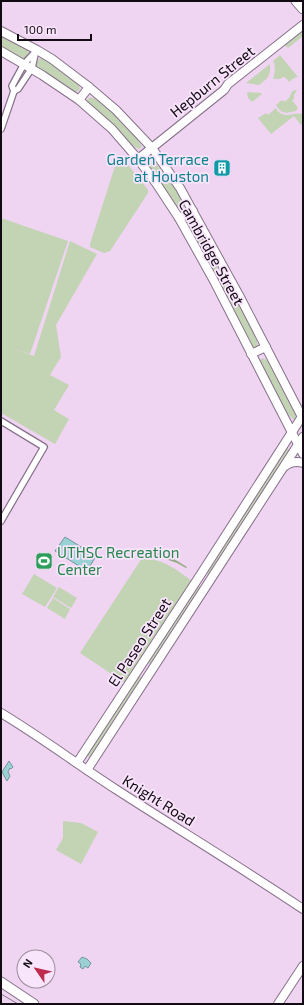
<svg xmlns="http://www.w3.org/2000/svg" width="304" height="1005" viewBox="0 0 304 1005" font-family="'Exo 2',sans-serif">
  <style>
    .green { fill: #c2d4b3 }
    .forest { fill: #96aa85 }
    .water { fill: #9ad1d5; stroke: #72969b }
    .lines { fill: none; stroke-linecap: round; stroke-linejoin: round }
    .street-casing { stroke: #87718a; stroke-width: 8 }
    .secondary-casing { stroke: #87718a; stroke-width: 10 }
    .primary-casing { stroke: #87718a; stroke-width: 11 }
    .street { stroke: #fff; stroke-width: 5.5 }
    .secondary { stroke: #fff; stroke-width: 8 }
    .primary { stroke: #fff; stroke-width: 9 }
    .tram { stroke: #88768a; stroke-width: 1 }
    .labels { text-anchor: middle; dominant-baseline: central; stroke-width: 3.5; stroke-linejoin: round; paint-order: stroke }
    .street-label { font-size: 15px; fill: #130b14; stroke: #f9e5fb }
    .culture-label { font-size: 15px; fill: #0d838f; stroke: #f9e5fb; text-anchor: end }
    .leisure-label { font-size: 15px; fill: #27864d; stroke: #f9e5fb; text-anchor: start }
  </style>
  <rect width="100%" height="100%" fill="#efd5f2"/>
  <g class="green">
    <path d="M303 30V36L288 48 285 45Z"/>
    <path d="M1 35 28 50 29 52 25 58 22 59 1 48Z"/>
    <path d="M280 55 298 77 294 78 289 82 286 78 283 77 280 79H273C275 73 276 67 273 61Z"/>
    <path d="M40 58 44 59 75 80 78 83 80 89 77 92 68 89 36 67V63Z"/>
    <path d="M270 64C271 76 268 78 259 85L246 83Z"/>
    <path d="M297 90 294 95V99L292 100 298 108 296 111C286 113 282 115 276 105L282 100 285 102C285 101 288 99 289 98 292 94 290 90 297 90Z"/>
    <path d="M247 92 261 93 262 94 252 102 248 98Z"/>
    <path d="M90 97 100 101 117 116 137 138 142 147 139 149C129 145 124 134 116 128 106 119 93 113 87 100Z"/>
    <path d="M276 108C277 110 278 112 280 113 286 118 296 112 303 114V123L301 125 294 116 271 134 258 118 266 113 268 115Z"/>
    <path d="M121 156 148 190V193L110 251 104 253 90 247V244L118 157Z"/>
    <path d="M149 159 154 162C163 172 184 195 184 208L181 210 174 205 149 169 147 162Z"/>
    <path d="M1 218 68 241 30 354 11 348 34 356 70 241 97 254 56 325 61 357 50 375 69 385 54 410 69 419 55 444 1 413Z"/>
    <path d="M191 219 195 222 217 264V270L214 272 209 268 187 227V221Z"/>
    <path d="M223 281 230 287 256 336 258 347 254 349 251 347 220 288V283Z"/>
    <path d="M263 358 269 362 271 365 295 412 296 417 294 420 288 414 260 368V360Z"/>
    <path d="M287 448 290 450 281 461 269 485 212 573 207 574 208 568 280 458Z"/>
    <path d="M142 558C165 560 174 568 192 581L125 683 80 653Z"/>
    <path d="M34 574 57 588 45 607 22 594Z"/>
    <path d="M200 586 201 590 154 661 149 665V660L195 588Z"/>
    <path d="M59 587 77 598 71 608 53 597Z"/>
    <path d="M53 598 70 609 65 619 47 608Z"/>
    <path d="M141 676 140 681 94 755 88 757V753L137 678Z"/>
    <path d="M63 821 81 823 98 832 81 864 56 850 63 838Z"/>
  </g>
  <path class="forest" d="M157 553 169 556 187 567 186 568 177 563 157 556Z"/>
  <g class="water">
    <path d="M65 537 96 556 87 571 55 551Z"/>
    <path d="M9 761 13 767 11 769 10 768 8 772 10 776 7 781 2 772Z"/>
    <path d="M82 957 87 959 91 963 88 968 85 966 83 969 80 967 81 964 78 962Z"/>
  </g>
  <g class="lines">
    <defs>
      <g id="street">
        <path d="M14 91 18 89 32 68 36 50"/>
        <path d="M1 129 14 91 12 86 24 64 37 50"/>
        <path d="M1 421 44 447 1 521"/>
      </g>
      <g id="secondary">
        <path d="M1 31 37 50 52 59 89 87 116 110 152 148 180 188 241 299 303 419"/>
        <path d="M1 51 42 75 79 100 112 129 138 159 156 183 179 218 213 279 303 454"/>
        <path d="M79 100 89 87"/>
        <path d="M138 159 224 90 228 84 303 25"/>
        <path d="M179 218 193 211"/>
        <path d="M251 354 266 347"/>
        <path d="M284 467C290 462 296 461 303 463"/>
        <path d="M1 713C41 737 78 765 117 790 179 830 242 868 303 909"/>
        <path d="M77 763 199 577 303 415"/>
        <path d="M87 770 303 437"/>
        <path d="M278 1004 303 966"/>
      </g>
      <g id="primary">
        <path d="M296 1 303 9"/>
        <path d="M1 982 34 1004"/>
      </g>
    </defs>
    <use href="#street" class="street-casing"/>
    <use href="#secondary" class="secondary-casing"/>
    <use href="#primary" class="primary-casing"/>
    <use href="#street" class="street"/>
    <use href="#secondary" class="secondary"/>
    <use href="#primary" class="primary"/>
    <path class="tram" d="M1 994 18 1004"/>
  </g>
  <defs>
    <symbol id="building-square" viewBox="-11 -11 22 22"><rect x="-9" y="-9" width="18" height="18" rx="4" fill="#0f9aa8" stroke="#f9e5fb"/><path d="M-4-6H4V6H1V3H-1V6H-4ZM-2.5-4.3h1.7v1.8h-1.7ZM.8-4.3h1.7v1.8H.8ZM-2.5-1h1.7V.8h-1.7ZM.8-1h1.7V.8H.8Z" fill="#fff"/></symbol>
    <symbol id="stadium-square" viewBox="-11 -11 22 22"><rect x="-9" y="-9" width="18" height="18" rx="4" fill="#2e9e5b" stroke="#f9e5fb"/><path d="M0-5a6.5 5 0 1 0 0 10a6.5 5 0 1 0 0-10ZM-3.5-1.8h7v3.6h-7Z" fill="#fff"/></symbol>
  </defs>
  <g fill-rule="evenodd">
    <use href="#building-square" x="212" y="158" width="20" height="20"/>
    <use href="#stadium-square" x="34" y="551" width="20" height="20"/>
  </g>
  <g class="labels">
    <g class="street-label">
      <text transform="translate(212 81) rotate(-39)">Hepburn Street</text>
      <text transform="translate(212 252) rotate(61)">Cambridge Street</text>
      <text transform="translate(139 642) rotate(-57)">El Paseo Street</text>
      <text transform="translate(159 800) rotate(32)">Knight Road</text>
    </g>
    <g class="culture-label">
      <text x="209" y="159">Garden Terrace<tspan x="209" dy="17">at Houston</tspan></text>
    </g>
    <g class="leisure-label">
      <text x="57" y="552">UTHSC Recreation<tspan x="57" dy="17">Center</tspan></text>
    </g>
  </g>
  <rect width="304" height="1005" fill="none" stroke="#130b14" stroke-width="4"/>
  <g transform="translate(36 969) rotate(304)"><circle r="19" fill="#f9e5fb" stroke="#9d8e9f"/>
  <path d="M0-3L7 15L0 10L-7 15Z" fill="#be2d4f"/>
  <text y="-6" font-size="11" font-weight="bold" text-anchor="middle" fill="#130b14">N</text>
  </g>
  <path d="M18 34v6h73v-6" fill="none" stroke="#130b14" stroke-width="2"/>
  <text x="24" y="34" font-size="12" fill="#130b14" stroke="#f9e5fb" stroke-width="3" paint-order="stroke">100 m</text>
</svg>
